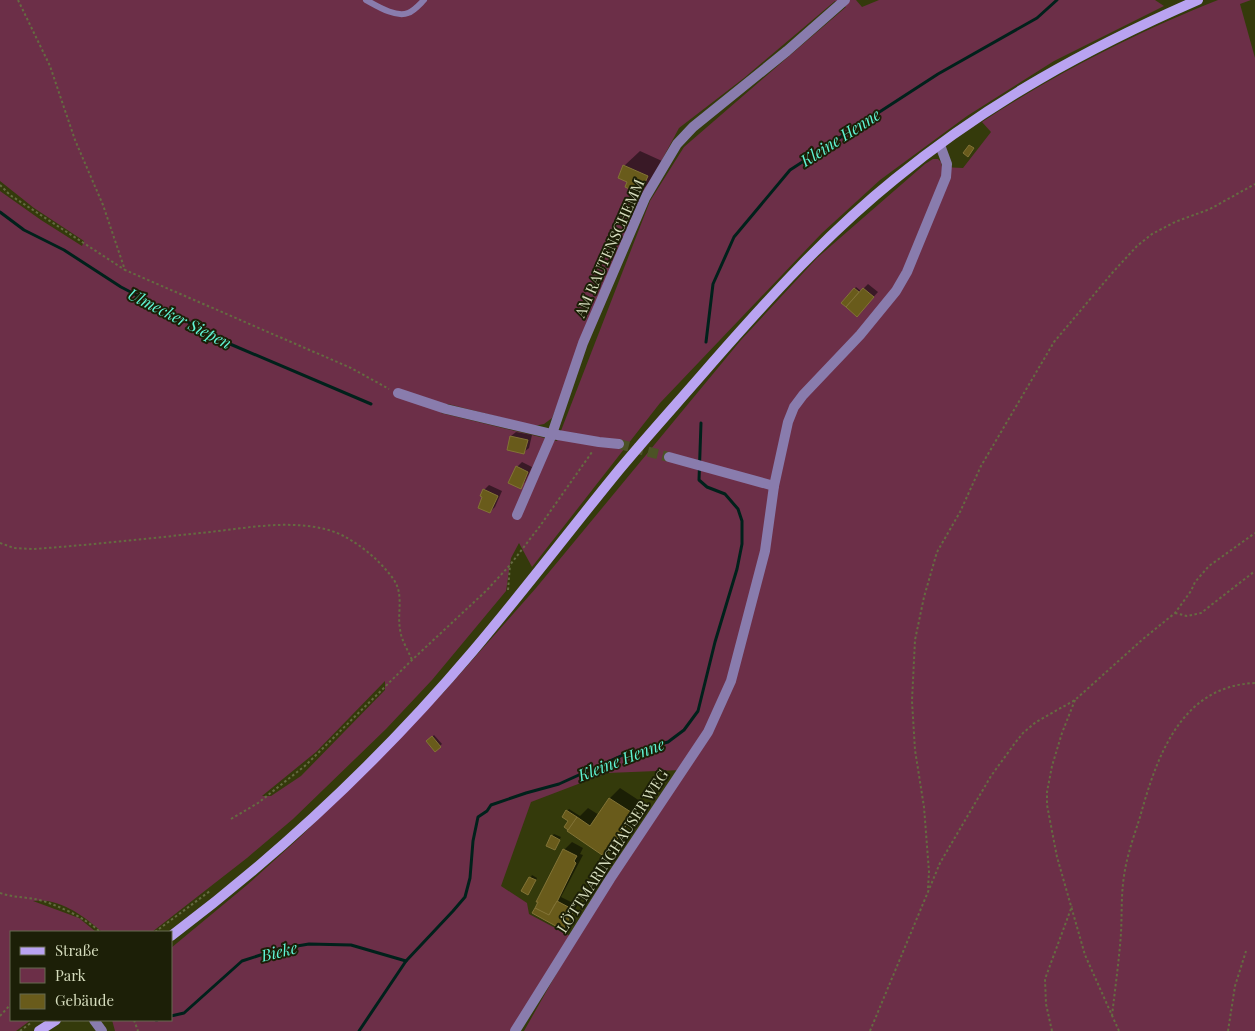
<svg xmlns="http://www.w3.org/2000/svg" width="1255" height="1031" viewBox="0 0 1255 1031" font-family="'Playfair Display',serif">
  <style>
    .green { fill: #6c2f48; fill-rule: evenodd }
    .shadow { fill: #0007 }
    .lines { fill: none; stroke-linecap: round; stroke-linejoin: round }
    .stream { stroke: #00211b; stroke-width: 3 }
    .building { fill: #695b1b; stroke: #827336 }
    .minor-tunnel { stroke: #4c5226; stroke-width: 10; stroke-dasharray: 10 5; stroke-linecap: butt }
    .path { stroke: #656b41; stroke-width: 2; stroke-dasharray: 2.5 2.5; stroke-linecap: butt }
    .service { stroke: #897cad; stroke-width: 6 }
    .minor { stroke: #897cad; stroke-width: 10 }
    .tertiary { stroke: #897cad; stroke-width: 10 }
    .secondary { stroke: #b9a3f1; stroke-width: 10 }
    .labels { text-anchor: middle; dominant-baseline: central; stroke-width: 4; stroke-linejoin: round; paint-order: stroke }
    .street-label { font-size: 15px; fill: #d6ddbe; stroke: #1c1f07 }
    .water-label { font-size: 16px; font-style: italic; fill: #5ff5d5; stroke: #1c1f07 }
  </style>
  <rect width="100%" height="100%" fill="#343a0b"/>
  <g class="green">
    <path d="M0 0H856L862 7 879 0H1155L1164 6 1054 61 967 116 880 180 822 233 660 403 532 567 519 543 511 558 506 591 432 680 386 729 293 819 247 858 152 932H102C84 916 59 897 33 901L79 918 96 932H11V1020H31L16 1031H0V191L41 220 82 246 84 241 34 208 0 181ZM835 1 846 7 684 147 650 201 557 441 441 413 448 404 534 426 544 424 552 418 648 186 679 128 744 78ZM385 681V690L301 776 271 796H262L316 752Z"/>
    <path d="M1218 0H1251L1240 4 1255 58V1031H524L610 879 682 770 607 773 531 802 501 886 527 903 529 914 572 937 512 1031H115L112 1020H171V948L247 885 298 839 370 769 444 692 536 588 741 340 817 258 925 164 933 159H938L941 162 942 167 963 168 991 132 982 122C1053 75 1139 31 1218 0Z"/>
  </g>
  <g class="shadow">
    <path d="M640 151 662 161 655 177 640 192 629 182 624 166Z"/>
    <path d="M868 284 878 292 857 315 843 303 856 287 861 291Z"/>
    <path d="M516 432 532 435 529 448 524 452 511 436Z"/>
    <path d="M522 462 532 467 525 482 520 487 517 467Z"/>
    <path d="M489 485 502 491 495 507 490 512 484 490Z"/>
    <path d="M434 735 442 744 435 750 428 741Z"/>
    <path d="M620 788 643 803 615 845 605 855 570 821 567 811 569 809 580 816 588 808 599 815 610 798Z"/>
    <path d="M554 834 561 837 556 846 552 836Z"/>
    <path d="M572 842 583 848 580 854 583 855 561 897 577 905 568 923 563 928 534 913 564 850Z"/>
    <path d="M532 875 537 878 530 891H523Z"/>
  </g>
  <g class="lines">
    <g class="stream">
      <path d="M0 212 24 230 64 250 121 287 230 344 371 404"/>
      <path d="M706 342 713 284 734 237 790 170 938 74 1037 18 1057 0"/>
      <path d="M171 1016 184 1013 242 961 279 949 309 944 351 945 406 961"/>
      <path d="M156 1020H157"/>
      <path d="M359 1031 406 961 453 911 465 897 470 878 473 841 478 817 487 811 491 805 526 793 559 784 623 755 668 742 684 730 698 711 715 642 737 569 742 544V521L738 509 725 494 707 487 699 480 701 423"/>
    </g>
  </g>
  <g class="building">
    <path d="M969 145 974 148 968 157 963 153Z"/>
    <path d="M623 165 648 176 640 194 625 187 627 182 618 178Z"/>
    <path d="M854 288 859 292 846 307 841 303Z"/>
    <path d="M863 288 874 297 857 317 846 307Z"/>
    <path d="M510 436 528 440 524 454 507 450Z"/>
    <path d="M516 466 528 472 521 489 508 483Z"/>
    <path d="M483 489 498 496 490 513 478 508 482 497 480 496Z"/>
    <path d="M432 736 441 747 435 752 426 741Z"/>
    <path d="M609 798 634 814 605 857 567 831 577 817 590 826Z"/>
    <path d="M566 810 577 817 568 830 564 827 568 821 562 817Z"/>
    <path d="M551 835 560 840 555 850 546 846Z"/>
    <path d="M563 849 577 856 574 861 576 863 556 904H555L549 915 546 914 535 908 538 902H536Z"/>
    <path d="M529 877 536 880 528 895 521 891Z"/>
    <path d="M557 901 574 910 563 930 532 913 535 908 549 915Z"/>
  </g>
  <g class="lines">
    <path class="minor-tunnel" d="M619 444 669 457"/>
    <g class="path">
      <path d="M18 0 50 66 75 140 103 205 125 270 351 368 389 389"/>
      <path d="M0 185 10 195 125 270"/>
      <path d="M0 543 14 548 34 549C89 545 145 539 200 533 244 529 289 518 332 531 355 539 380 560 394 580 404 595 397 613 400 629 401 640 408 650 412 660"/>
      <path d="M508 590 510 565"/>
      <path d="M1175 613 1187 616 1201 613 1255 571"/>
      <path d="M1075 700 1062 733 1052 766 1047 792V805L1057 857 1085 955 1119 1031"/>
      <path d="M231 819 258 803 306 765 412 660 487 590 510 565 540 526 592 452"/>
      <path d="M928 888 929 872 924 807 915 750 912 701 915 640 924 597 937 552 960 512 981 466 1054 342 1113 272 1137 246 1152 234 1175 222 1210 209 1255 184"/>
      <path d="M0 893C11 897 23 897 35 899 54 903 86 918 100 932"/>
      <path d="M155 932 210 891"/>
      <path d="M0 1016 11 1004"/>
      <path d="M1112 1016C1115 989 1119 961 1121 933 1122 914 1121 895 1124 876 1127 855 1134 836 1140 817 1157 756 1181 686 1255 683"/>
      <path d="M134 1020 138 1031"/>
      <path d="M20 1031 32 1022"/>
      <path d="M870 1031 940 863 991 776 1015 743 1023 733 1036 722 1075 700 1143 639 1175 613 1191 591 1195 582 1209 566 1255 533"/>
      <path d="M1052 1031 1046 1004 1045 979 1072 906"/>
      <path d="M1228 1031 1235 986 1246 951"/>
    </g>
    <path class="service" d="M366 0C377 6 396 18 408 13 414 11 419 5 424 0"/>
    <g class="minor">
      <path d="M398 393 446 409 552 434 517 515"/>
      <path d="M619 444 599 442 552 434 583 343 645 198 677 144 693 127 787 51 845 0"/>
      <path d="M669 457 774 486"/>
      <path d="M515 1031 610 879 708 732 731 681 765 551 774 486 788 422 794 407 803 395 860 335 896 291 907 272 946 177 947 164 940 145"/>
    </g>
    <path class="tertiary" d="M94 1020 102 1031"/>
    <g class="secondary">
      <path d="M171 936C281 853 384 756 473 651 523 592 570 530 619 470 649 434 681 399 712 363 769 298 828 233 895 179 989 102 1088 48 1198 0"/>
      <path d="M39 1031 56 1020"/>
    </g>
  </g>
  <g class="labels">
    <g class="street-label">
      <text transform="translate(609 248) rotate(-66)">AM RAUTENSCHEMM</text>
      <text transform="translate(612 851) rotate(-57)">LÖTTMARINGHAUSER WEG</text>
    </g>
    <g class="water-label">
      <text transform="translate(840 137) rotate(-33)">Kleine Henne</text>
      <text transform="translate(180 318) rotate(27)">Ulmecker Siepen</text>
      <text transform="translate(621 759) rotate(-21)">Kleine Henne</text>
      <text transform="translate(279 951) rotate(-14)">Bieke</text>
    </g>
  </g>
  <rect x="10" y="931" width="162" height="90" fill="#1c1f07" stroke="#666b50"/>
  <rect x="20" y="947" width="25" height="8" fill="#b9a3f1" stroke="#666b50"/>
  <text x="55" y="956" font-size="15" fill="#d6ddbe">Straße</text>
  <rect x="20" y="968" width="25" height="15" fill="#6c2f48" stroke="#666b50"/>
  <text x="55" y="981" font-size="15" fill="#d6ddbe">Park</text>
  <rect x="20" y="994" width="25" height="15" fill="#695b1b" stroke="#666b50"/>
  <text x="55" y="1006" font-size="15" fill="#d6ddbe">Gebäude</text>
</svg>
